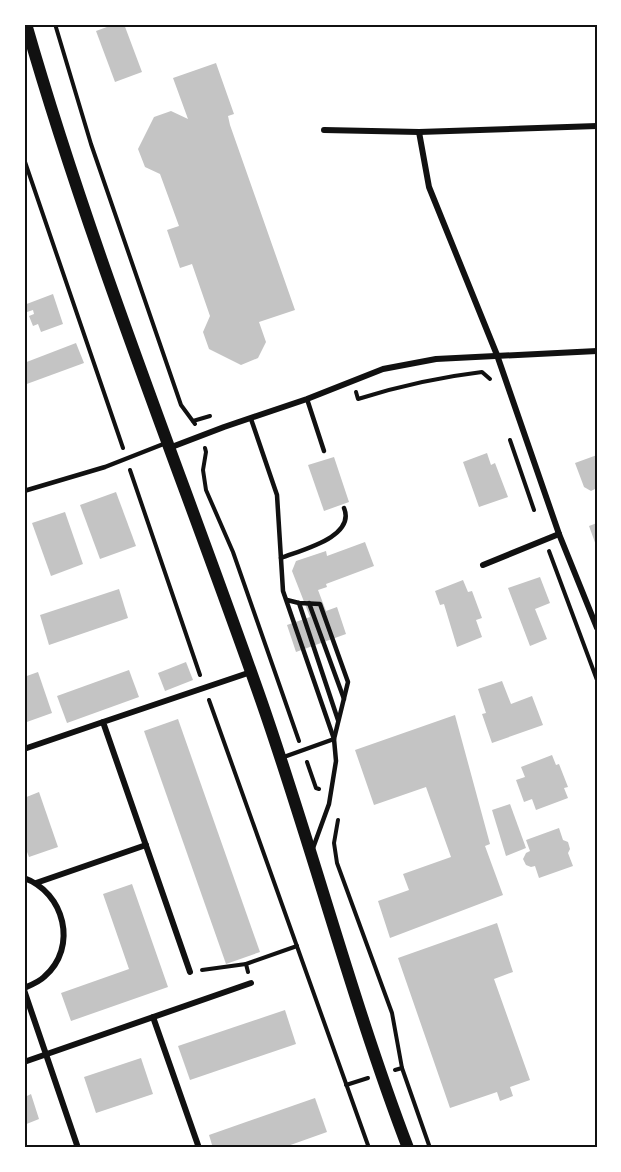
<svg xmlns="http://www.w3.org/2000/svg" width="621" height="1172" viewBox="0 0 621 1172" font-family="'PT Serif',serif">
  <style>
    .building { fill: #c4c4c4 }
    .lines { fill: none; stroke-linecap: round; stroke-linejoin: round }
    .path { stroke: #111; stroke-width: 4 }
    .service { stroke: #111; stroke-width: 4.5 }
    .minor { stroke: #111; stroke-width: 6 }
    .secondary { stroke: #111; stroke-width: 12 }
    .neatline { fill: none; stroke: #111; stroke-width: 2 }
  </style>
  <rect width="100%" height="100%" fill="#fff"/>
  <g class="building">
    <path d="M115 24H124L142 72 115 82 96 31Z"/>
    <path d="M216 63 234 114 228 116 230 125 295 310 259 322 266 342 258 358 241 365 209 349 203 332 210 316 192 264 180 268 167 230 179 226 160 174 145 167 138 149 154 117 171 111 188 119 173 78Z"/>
    <path d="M53 294 63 324 41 332 38 324 33 326 29 316 34 314 33 310 24 313V305Z"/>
    <path d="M76 343 84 363 24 385V363Z"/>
    <path d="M487 453 491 465 495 463 508 497 479 507 463 462Z"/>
    <path d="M597 455V488L591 491 584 487 575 463Z"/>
    <path d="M334 457 349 502 324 511 308 465Z"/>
    <path d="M116 492 136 546 100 559 80 505Z"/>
    <path d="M65 512 83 564 51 576 32 523Z"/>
    <path d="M597 523V548L589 526Z"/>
    <path d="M365 542 374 566 326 584 327 587 318 590 326 611 337 607 346 634 296 652 287 625 310 617 292 571 296 561 326 551 327 556Z"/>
    <path d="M540 577 550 603 535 609 547 639 530 646 508 588Z"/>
    <path d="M463 580 468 592 472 591 482 618 476 620 482 637 457 647 444 604 440 605 435 591Z"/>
    <path d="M119 589 128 618 49 645 40 615Z"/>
    <path d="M186 662 193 680 165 691 158 673Z"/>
    <path d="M129 670 139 697 67 723 57 696Z"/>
    <path d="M38 672 52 713 24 723V677Z"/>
    <path d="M502 681 511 704 532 696 543 725 492 743 482 714 486 713 478 689Z"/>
    <path d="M455 715 490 844 485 846 503 895 390 938 378 901 409 890 403 874 451 857 426 787 374 805 355 750Z"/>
    <path d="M178 719 260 952 226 964 144 731Z"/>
    <path d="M552 755 556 765 559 764 568 787 564 788 568 798 536 810 532 799 524 802 516 780 525 777 521 767Z"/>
    <path d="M39 792 58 847 29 857 24 844V798Z"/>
    <path d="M510 804 526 848 506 856 492 810Z"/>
    <path d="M559 828 563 840 568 842 570 849 568 853 573 866 539 878 535 866 531 867 526 865 523 859 526 853 530 851 526 840Z"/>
    <path d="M132 884 168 987 71 1021 61 993 129 969 103 894Z"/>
    <path d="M497 923 513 972 494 979 530 1080 510 1087 513 1096 500 1101 497 1092 450 1108 398 958Z"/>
    <path d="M285 1010 296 1044 190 1080 178 1046Z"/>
    <path d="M141 1058 153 1094 96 1113 84 1077Z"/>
    <path d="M24 1090 27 1096 31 1094 39 1119 24 1125Z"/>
    <path d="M315 1098 327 1132 282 1148H213L209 1135Z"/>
  </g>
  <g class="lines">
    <g class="path">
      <path d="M55 24 91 144 181 405 195 424"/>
      <path d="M24 159 123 448"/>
      <path d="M356 392 358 399C399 386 440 377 482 372L490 379"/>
      <path d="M193 421 210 416"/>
      <path d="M510 440 534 510"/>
      <path d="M205 448 206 452 203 470 206 490 233 552 299 741"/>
      <path d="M130 470 200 675"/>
      <path d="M549 551 597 680"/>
      <path d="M209 700 369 1148"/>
      <path d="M307 762 316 788 319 789"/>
      <path d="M338 820 334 843 337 863 392 1013 402 1068 395 1070"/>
      <path d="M202 970 246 964"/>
      <path d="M248 972 246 964 297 946"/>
      <path d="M402 1068 430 1148"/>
      <path d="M346 1085 368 1078"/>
    </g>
    <g class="service">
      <path d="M307 399 324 451"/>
      <path d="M251 419 277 495 283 591 334 739 281 758"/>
      <path d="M24 491 105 467 166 443"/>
      <path d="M281 558C301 550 356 537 344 508"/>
      <path d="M287 600 299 603 320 604 348 682 334 739 336 761 329 804 313 848"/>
      <path d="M299 603 338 720"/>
      <path d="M309 603 344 699"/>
    </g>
    <g class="minor">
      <path d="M324 130 419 132 597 126"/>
      <path d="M419 132 429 187 497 355 559 534 597 628"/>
      <path d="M169 448 224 427 307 399 383 369 436 359 597 351"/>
      <path d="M483 565 559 534"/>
      <path d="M24 749 103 722"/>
      <path d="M24 878C64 892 79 947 44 977 39 982 31 985 24 988"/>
      <path d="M36 883 146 845"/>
      <path d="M190 972 103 722 251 672"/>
      <path d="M24 990 78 1148"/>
      <path d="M153 1017 199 1148"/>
      <path d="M24 1062 251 983"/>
    </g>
    <path class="secondary" d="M26 24C92 254 182 475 261 700 313 849 352 1001 408 1148"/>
  </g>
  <rect width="621" height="1172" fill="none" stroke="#ffffff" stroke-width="51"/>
  <rect x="26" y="26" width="570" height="1120" class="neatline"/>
</svg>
